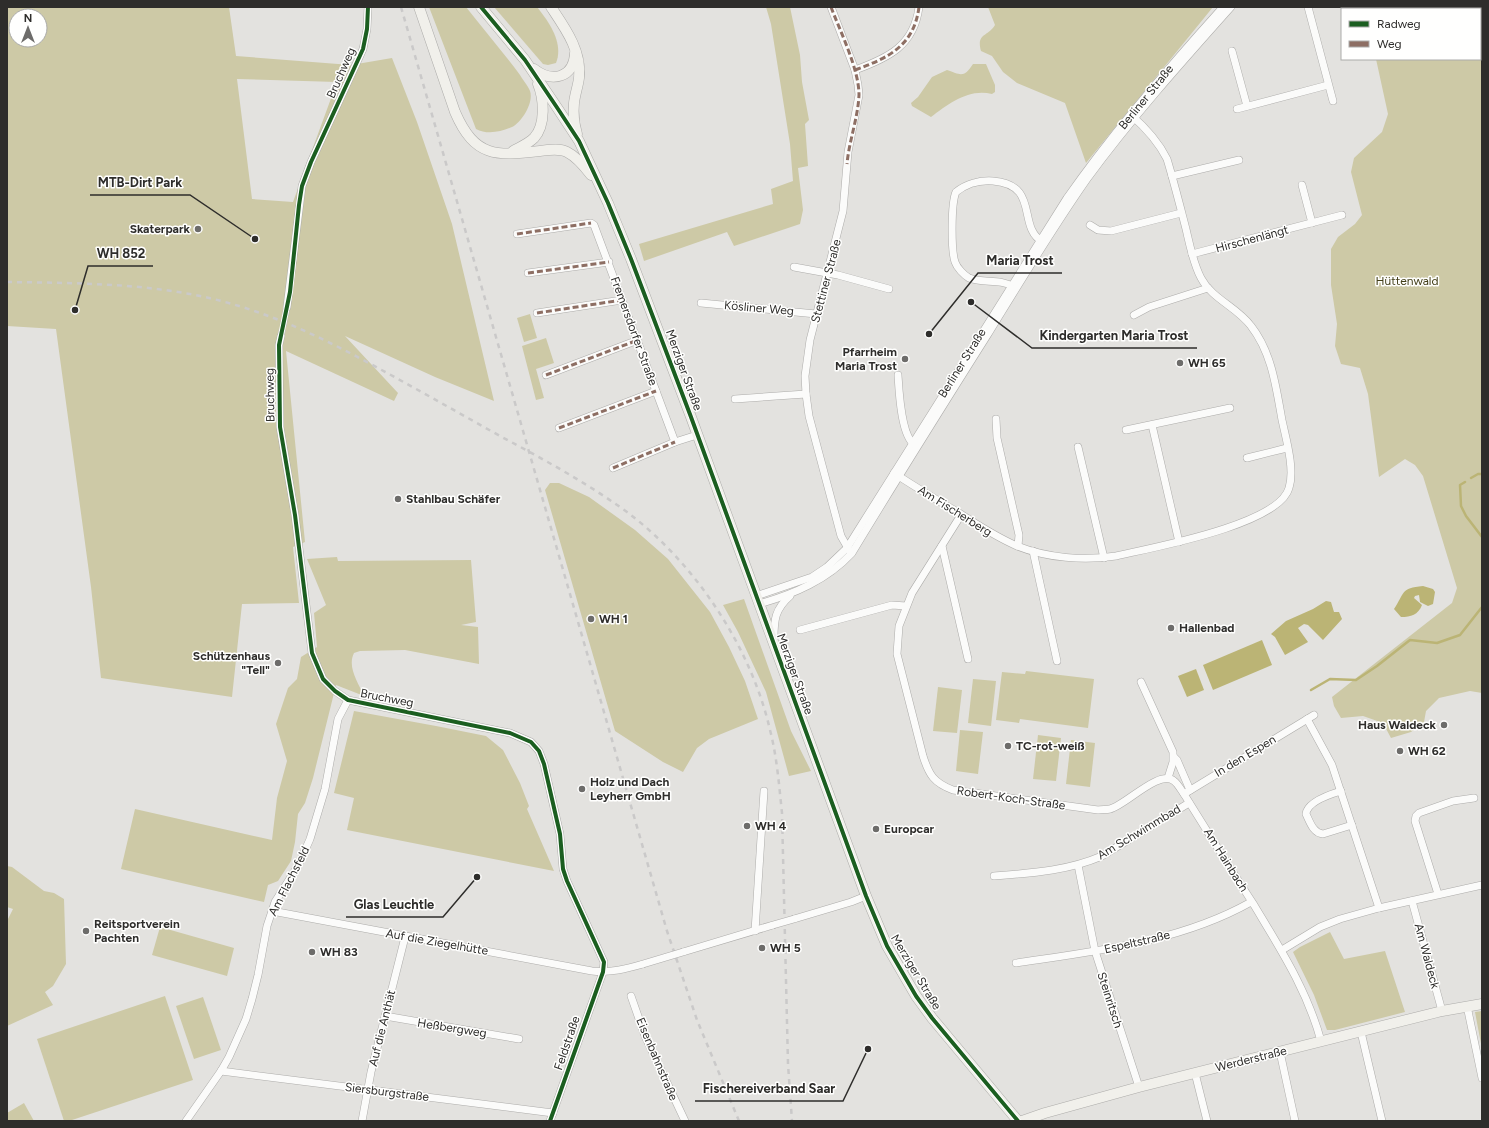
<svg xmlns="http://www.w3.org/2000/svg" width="1489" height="1128" viewBox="0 0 1489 1128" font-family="Figtree,sans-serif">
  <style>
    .green { fill: #cdc9a6; fill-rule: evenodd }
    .water { fill: #bbb475 }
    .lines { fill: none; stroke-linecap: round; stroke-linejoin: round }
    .stream { stroke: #bbb475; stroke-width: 2.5 }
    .street-tunnel { stroke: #bfbebb; stroke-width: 7; stroke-dasharray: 7 3.5; stroke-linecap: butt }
    .street-casing { stroke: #adacaa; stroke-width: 8 }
    .secondary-casing { stroke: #adacaa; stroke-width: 11 }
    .street { stroke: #fbfbfa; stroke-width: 7 }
    .secondary { stroke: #f1f0eb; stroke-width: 10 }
    .rail { stroke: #cac9c9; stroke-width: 2.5; stroke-dasharray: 5 5; stroke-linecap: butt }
    .street-bridge-casing { stroke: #adacaa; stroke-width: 8; stroke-linecap: butt }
    .street-bridge { stroke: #fbfbfa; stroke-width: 7 }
    .quiet { stroke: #8d6e63; stroke-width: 3; stroke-dasharray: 6 3; stroke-linecap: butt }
    .cycleway-casing { stroke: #fffffe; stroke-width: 6 }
    .cycleway { stroke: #1b5e20; stroke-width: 4 }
    .poi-dot { fill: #6d6c6a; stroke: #fffffe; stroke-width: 1.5 }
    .labels { text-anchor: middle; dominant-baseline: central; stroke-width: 3; stroke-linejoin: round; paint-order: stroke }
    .street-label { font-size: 12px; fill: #2e2d2b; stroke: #fffffe }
    .poi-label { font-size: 12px; font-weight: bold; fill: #2e2d2b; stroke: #fffffe; text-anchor: start }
    .park-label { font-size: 12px; fill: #413d17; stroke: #fffffe }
    .leader { fill: none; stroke: #2e2d2b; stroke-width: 1.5 }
    .callout-dot { fill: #2e2d2b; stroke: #fffffe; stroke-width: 1.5 }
    .callout-label { font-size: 13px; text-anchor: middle; font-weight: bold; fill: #2e2d2b; stroke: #fffffe; stroke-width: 3; stroke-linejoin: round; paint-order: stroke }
  </style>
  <rect width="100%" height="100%" fill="#e3e2df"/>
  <g class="green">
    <path d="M7 7H229L236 56 351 65 392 58 417 122 452 224 494 401 435 377 345 336 398 393 394 401 286 351 305 542 293 547 299 603 242 604 232 697 101 678 91 587 56 329 7 326ZM16 16H40V40H16ZM237 79 337 82 293 202 252 199Z"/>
    <path d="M429 7H466C484 30 503 52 520 75 523 80 528 86 530 91 534 102 522 122 512 127 501 132 487 135 476 129Z"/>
    <path d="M494 7H537C549 22 564 43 556 63L548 65 543 64Z"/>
    <path d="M766 7H790L800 55 802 82 809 120 805 124 808 166 798 168 803 210 800 224 734 246 727 232 644 261 639 244 773 204 771 189 793 181 790 144 771 24Z"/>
    <path d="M988 7H1213L1086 163 1065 103 1017 83 1003 72 992 56 981 51C976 33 988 37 995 25Z"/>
    <path d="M1366 7H1482V693L1470 691 1439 698 1426 711 1424 722 1411 732 1391 738 1383 723 1363 716 1341 718 1334 706 1332 697 1452 603 1457 588 1423 476 1415 465 1405 459 1379 477 1368 394 1360 368 1341 364 1335 346 1337 324 1331 285V249L1338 237 1355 224 1362 215 1351 172 1354 158 1382 132 1388 114 1376 59H1480V9H1366Z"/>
    <path d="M973 64H986L995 85V92L992 94C969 88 948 104 931 117L912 106 911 103 918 97 932 77 947 70C961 75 964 78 973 64Z"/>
    <path d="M530 314 537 338 524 342 517 318Z"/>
    <path d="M546 338 554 363 536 369 544 398 536 400 522 346Z"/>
    <path d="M550 483H559L589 497 635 530 668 559 710 612 729 647 745 681 758 719 709 739 697 748 683 772 663 762 615 731 545 490Z"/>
    <path d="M337 557 338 561 471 560 476 622 461 625 478 627 479 664 405 650 360 651 354 653C347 667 358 682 364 696L336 685 313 778 305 803 298 814 295 842 291 861 278 881 268 885 264 902 121 869 135 809 272 840 277 798 287 761 276 724 288 688 297 679 301 657 317 647 314 613 326 605 307 559Z"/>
    <path d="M744 599 791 731 811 771 789 776 766 692 738 632 723 605Z"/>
    <path d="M1026 671 1094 679 1088 728 1020 719 1019 723 996 720 1002 672 1025 674Z"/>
    <path d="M973 679 996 681 991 726 968 723Z"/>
    <path d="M938 687 962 690 957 733 933 731Z"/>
    <path d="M354 711 436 726 486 736 503 750 520 783 529 806 527 809 554 871 347 830 354 798 334 793Z"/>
    <path d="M960 730 983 732 978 774 956 771Z"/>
    <path d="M1038 735 1061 738 1056 781 1033 779Z"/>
    <path d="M1071 740 1095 743 1090 787 1066 784Z"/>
    <path d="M7 866 12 867 44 891 54 893 64 899 66 964 53 986 45 992 53 1005 7 1026V921L13 909 7 907Z"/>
    <path d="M160 927 234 948 227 976 152 955Z"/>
    <path d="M1330 932 1344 959 1385 951 1405 1012 1335 1030H1327L1314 995 1293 952 1300 947Z"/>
    <path d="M165 996 193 1080 69 1121H64L37 1039Z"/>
    <path d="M203 997 221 1050 194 1059 176 1006Z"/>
    <path d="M1482 1011V1049L1475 1012Z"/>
    <path d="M24 1103 34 1121H7V1113Z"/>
  </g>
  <g class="water">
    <path d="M1423 586 1433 589 1435 592 1433 604 1428 606 1420 602 1419 595 1415 596 1414 598 1422 605C1418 615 1411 617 1401 617L1394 609C1405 593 1400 588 1423 586Z"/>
    <path d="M1326 601 1331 602 1334 612H1339L1342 619 1323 640 1308 625 1304 624 1298 628 1308 642 1285 655 1275 637 1271 634 1286 621 1313 609Z"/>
    <path d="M1262 640 1272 665 1213 690 1203 665Z"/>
    <path d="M1196 669 1204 690 1187 697 1178 676Z"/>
  </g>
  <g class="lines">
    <g class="stream">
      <path d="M1471 478 1478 474H1482"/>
      <path d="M1465 482 1460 485 1461 506 1466 516 1482 537"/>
      <path d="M1311 690 1330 679 1356 680 1377 666 1410 640 1437 643 1460 635 1482 607"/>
    </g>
    <path class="street-tunnel" d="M281 336 287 307"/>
    <defs>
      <g id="street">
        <path d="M831 7 855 70 858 85 859 95 848 152 843 211 810 340 805 376 806 394 809 416 841 536 849 550"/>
        <path d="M1308 7 1333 101"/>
        <path d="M1232 51 1247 106"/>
        <path d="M855 70C888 58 914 46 919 7"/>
        <path d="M1237 109 1328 85"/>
        <path d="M1172 176 1239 160"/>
        <path d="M1302 185 1312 223"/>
        <path d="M1090 225 1098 230 1111 231 1181 213"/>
        <path d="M517 234 591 223 594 225 675 442"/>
        <path d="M1192 254 1342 215"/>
        <path d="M794 267 838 275 889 289"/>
        <path d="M528 273 609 262"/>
        <path d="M1014 287C999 278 984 284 969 278 964 275 957 268 955 262 951 250 951 203 956 192 966 184 980 180 993 181 1041 185 1016 227 1043 242"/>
        <path d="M701 303 816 314"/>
        <path d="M287 307 302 186 311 162 363 49 367 29 368 7"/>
        <path d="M537 313 622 300"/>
        <path d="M1134 315 1149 307 1208 288"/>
        <path d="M281 336 279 345 280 427 295 515 312 653 323 679 335 691 348 700 510 733 531 742 539 751 544 764 560 834 563 869 567 881 604 962 603 972 550 1121"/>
        <path d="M546 375 638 340"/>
        <path d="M898 375C899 391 901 437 915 445"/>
        <path d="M735 399 806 394"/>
        <path d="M996 419 997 438 1019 535 1018 546"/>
        <path d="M1152 425 1179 542"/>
        <path d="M559 428 656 391"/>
        <path d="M1126 430 1230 408"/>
        <path d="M1078 447 1104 558"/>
        <path d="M1247 458 1287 448"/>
        <path d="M613 468 675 442 697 435"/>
        <path d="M894 473C915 487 937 500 959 513 978 525 996 537 1017 546 1047 558 1084 561 1116 556 1150 548 1279 525 1289 488 1295 469 1286 439 1282 420 1276 387 1272 353 1251 326 1237 307 1212 299 1201 278 1193 263 1190 246 1186 229 1180 206 1174 182 1167 159 1158 141 1146 128 1131 115"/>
        <path d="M961 515 912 593 899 626 897 654 923 756C929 775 934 783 953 790L1098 810C1102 809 1106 810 1110 809 1126 805 1159 769 1174 781 1178 784 1181 790 1184 794 1207 831 1230 868 1254 905 1281 950 1307 990 1321 1041"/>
        <path d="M942 546 968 659"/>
        <path d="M1033 551 1057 661"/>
        <path d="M756 596 812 577 827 567 847 548 1067 198C1114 131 1168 68 1223 7"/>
        <path d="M759 604C794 594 827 580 852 553 896 480 942 407 988 334 1020 282 1052 229 1087 179 1131 119 1181 63 1231 7"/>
        <path d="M800 630 892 605 906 606"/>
        <path d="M774 638C774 620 775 609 790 596"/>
        <path d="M1141 682 1173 752V762L1168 778"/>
        <path d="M1307 719 1332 765 1379 908"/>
        <path d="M1174 757 1177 760 1190 790"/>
        <path d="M1341 791C1331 794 1307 802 1306 814 1310 822 1313 833 1323 834L1352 825"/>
        <path d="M1184 794 1314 715"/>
        <path d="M1078 865 1095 951 1139 1087"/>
        <path d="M994 876C1032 873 1067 871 1102 856L1189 803"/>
        <path d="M1438 894 1415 821 1416 816 1419 813 1453 801 1474 798"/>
        <path d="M1412 901 1442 1011"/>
        <path d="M272 911 592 971C610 973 626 969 643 964"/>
        <path d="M794 919 851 902 866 896"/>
        <path d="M755 931 764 791"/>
        <path d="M1282 950 1320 927 1340 919 1379 908 1482 885"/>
        <path d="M683 952 773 925"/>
        <path d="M1016 963C1096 951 1180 942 1251 902"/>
        <path d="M631 996 645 1036 685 1121"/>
        <path d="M1467 1006 1482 1078"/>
        <path d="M385 1016 519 1039"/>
        <path d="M1361 1032 1382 1121"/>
        <path d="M1280 1052 1295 1121"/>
        <path d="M221 1071 553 1113"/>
        <path d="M1195 1073 1207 1121"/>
        <path d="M186 1121 221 1071 229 1057 246 1019 252 999 258 975 267 926 275 902 298 866 310 839 325 789 338 719 348 700"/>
        <path d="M362 1121 371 1072 405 937"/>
      </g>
      <g id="secondary">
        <path d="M419 7 455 112C475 158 496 156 540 151 549 150 559 148 567 152 577 157 585 167 591 175"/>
        <path d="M481 7 525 60 558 109 579 141 608 203 631 259 691 417 866 896 887 946 916 996 932 1018 1018 1121"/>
        <path d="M551 7C565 28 582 51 579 78 578 86 575 94 574 103 573 113 574 124 577 134"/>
        <path d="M534 69C552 83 574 78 575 53"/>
        <path d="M513 151C520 147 528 144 534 138 546 125 544 99 538 84"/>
        <path d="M1022 1121 1045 1113 1139 1087 1442 1011 1482 1004"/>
      </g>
    </defs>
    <use href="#street" class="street-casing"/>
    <use href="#secondary" class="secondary-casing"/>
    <use href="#street" class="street"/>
    <use href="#secondary" class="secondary"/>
    <g class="rail">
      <path d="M401 7 667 931 697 1020 739 1121"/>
      <path d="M7 282C72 283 137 283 200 296 253 307 302 328 350 353 401 380 450 408 500 436 543 459 587 483 627 512 695 563 751 647 770 730 777 757 779 785 782 813L788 1064 792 1121"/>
    </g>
    <defs>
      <g id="street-bridge">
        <path d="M773 925 794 919"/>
        <path d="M643 964 683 952"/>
      </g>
    </defs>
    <use href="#street-bridge" class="street-bridge-casing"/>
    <use href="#street-bridge" class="street-bridge"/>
    <g class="quiet">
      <path d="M831 7C840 31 859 69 859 95 858 118 849 141 847 164"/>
      <path d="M855 70C888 58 914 46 919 7"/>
      <path d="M517 234 591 223"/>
      <path d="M528 273 609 262"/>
      <path d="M537 313 622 300"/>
      <path d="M546 375 638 340"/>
      <path d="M559 428 656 391"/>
      <path d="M613 468 675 442"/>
    </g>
    <defs>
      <g id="cycleway">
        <path d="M368 7 367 29 363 49 311 162 302 186 299 205 290 292 279 345 280 427 295 515 312 653 323 679 335 691 348 700 510 733 531 742 539 751 544 764 560 834 563 869 567 881 604 962 603 972 550 1121"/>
        <path d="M481 7 525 60 558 109 579 141 608 203 631 259 691 417 866 896 887 946 916 996 932 1018 1018 1121"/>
      </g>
    </defs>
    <use href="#cycleway" class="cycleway-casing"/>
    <use href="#cycleway" class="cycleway"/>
  </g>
  <g class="poi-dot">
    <circle cx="198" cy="229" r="4"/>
    <circle cx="905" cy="359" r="4"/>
    <circle cx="1180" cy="363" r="4"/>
    <circle cx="398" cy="499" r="4"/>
    <circle cx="591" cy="619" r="4"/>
    <circle cx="1171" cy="628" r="4"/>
    <circle cx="278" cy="663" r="4"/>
    <circle cx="1444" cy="725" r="4"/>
    <circle cx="1008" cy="746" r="4"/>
    <circle cx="1400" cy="751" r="4"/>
    <circle cx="582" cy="789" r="4"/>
    <circle cx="747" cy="826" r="4"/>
    <circle cx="876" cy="829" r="4"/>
    <circle cx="86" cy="931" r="4"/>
    <circle cx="762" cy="948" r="4"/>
    <circle cx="312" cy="952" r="4"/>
  </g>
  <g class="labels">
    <g class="street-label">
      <text transform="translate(341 73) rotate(-66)">Bruchweg</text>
      <text transform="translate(1146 97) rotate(-51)">Berliner Straße</text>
      <text transform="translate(1252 239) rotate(-15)">Hirschenlängt</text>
      <text transform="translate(826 281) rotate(-75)">Stettiner Straße</text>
      <text transform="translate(759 308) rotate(5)">Kösliner Weg</text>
      <text transform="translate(634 331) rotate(70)">Fremersdorfer Straße</text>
      <text transform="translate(962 363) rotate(-58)">Berliner Straße</text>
      <text transform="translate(684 370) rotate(70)">Merziger Straße</text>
      <text transform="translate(270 395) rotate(-91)">Bruchweg</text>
      <text transform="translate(955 511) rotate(32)">Am Fischerberg</text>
      <text transform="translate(795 674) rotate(70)">Merziger Straße</text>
      <text transform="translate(387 698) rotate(11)">Bruchweg</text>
      <text transform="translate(1245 756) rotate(-31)">In den Espen</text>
      <text transform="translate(1011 798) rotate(8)">Robert-Koch-Straße</text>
      <text transform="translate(1139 832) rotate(-31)">Am Schwimmbad</text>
      <text transform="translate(1226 860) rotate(58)">Am Hainbach</text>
      <text transform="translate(289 881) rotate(-63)">Am Flachsfeld</text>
      <text transform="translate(437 942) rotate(10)">Auf die Ziegelhütte</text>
      <text transform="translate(1137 942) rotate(-13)">Espeltstraße</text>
      <text transform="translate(1427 956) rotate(75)">Am Waldeck</text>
      <text transform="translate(916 972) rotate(59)">Merziger Straße</text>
      <text transform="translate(1110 1000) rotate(72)">Steinritsch</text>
      <text transform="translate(382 1028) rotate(-76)">Auf die Anthät</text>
      <text transform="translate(452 1028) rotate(9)">Heßbergweg</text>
      <text transform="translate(567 1043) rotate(-71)">Feldstraße</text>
      <text transform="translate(657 1059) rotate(67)">Eisenbahnstraße</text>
      <text transform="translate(1251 1059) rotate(-14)">Werderstraße</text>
      <text transform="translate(387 1092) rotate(7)">Siersburgstraße</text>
    </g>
    <g class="poi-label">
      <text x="190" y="229" text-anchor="end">Skaterpark</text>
      <text x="897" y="352" text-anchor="end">Pfarrheim<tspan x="897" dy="14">Maria Trost</tspan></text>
      <text x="1188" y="363">WH 65</text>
      <text x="406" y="499">Stahlbau Schäfer</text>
      <text x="599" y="619">WH 1</text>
      <text x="1179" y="628">Hallenbad</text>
      <text x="270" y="656" text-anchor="end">Schützenhaus<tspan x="270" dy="14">"Tell"</tspan></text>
      <text x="1436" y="725" text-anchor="end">Haus Waldeck</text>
      <text x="1016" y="746">TC-rot-weiß</text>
      <text x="1408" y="751">WH 62</text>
      <text x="590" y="782">Holz und Dach<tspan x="590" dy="14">Leyherr GmbH</tspan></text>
      <text x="755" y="826">WH 4</text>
      <text x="884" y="829">Europcar</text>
      <text x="94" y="924">Reitsportverein<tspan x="94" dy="14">Pachten</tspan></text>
      <text x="770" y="948">WH 5</text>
      <text x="320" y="952">WH 83</text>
    </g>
    <g class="park-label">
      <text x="1407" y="281">Hüttenwald</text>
    </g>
  </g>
  <path class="leader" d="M255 239L190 195H90M75 310L88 266H153M929 334L978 273H1062M971 302L1032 348H1197M477 877L443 917H346M868 1049L843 1101H695"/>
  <g class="callout-dot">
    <circle cx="255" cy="239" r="4"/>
    <circle cx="75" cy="310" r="4"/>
    <circle cx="929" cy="334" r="4"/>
    <circle cx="971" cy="302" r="4"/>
    <circle cx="477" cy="877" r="4"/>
    <circle cx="868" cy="1049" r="4"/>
  </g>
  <g class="callout-label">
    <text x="140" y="187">MTB-Dirt Park</text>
    <text x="121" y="258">WH 852</text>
    <text x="1020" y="265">Maria Trost</text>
    <text x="1114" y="340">Kindergarten Maria Trost</text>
    <text x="394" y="909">Glas Leuchtle</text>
    <text x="769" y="1093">Fischereiverband Saar</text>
  </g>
  <rect width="1489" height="1128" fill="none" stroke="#2e2d2b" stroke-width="16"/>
  <rect x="1341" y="8" width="140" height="52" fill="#fffffe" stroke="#ababaa"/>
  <rect x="1349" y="21" width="20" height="6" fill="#1b5e20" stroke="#ababaa"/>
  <text x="1377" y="28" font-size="12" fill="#2e2d2b">Radweg</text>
  <rect x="1349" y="41" width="20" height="6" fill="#8d6e63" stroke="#ababaa"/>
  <text x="1377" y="48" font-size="12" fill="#2e2d2b">Weg</text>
  <g transform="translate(28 28)"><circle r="19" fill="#fffffe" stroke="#ababaa"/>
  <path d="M0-3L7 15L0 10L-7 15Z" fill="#6d6c6a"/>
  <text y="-6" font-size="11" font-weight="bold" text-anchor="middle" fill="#2e2d2b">N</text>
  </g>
</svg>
